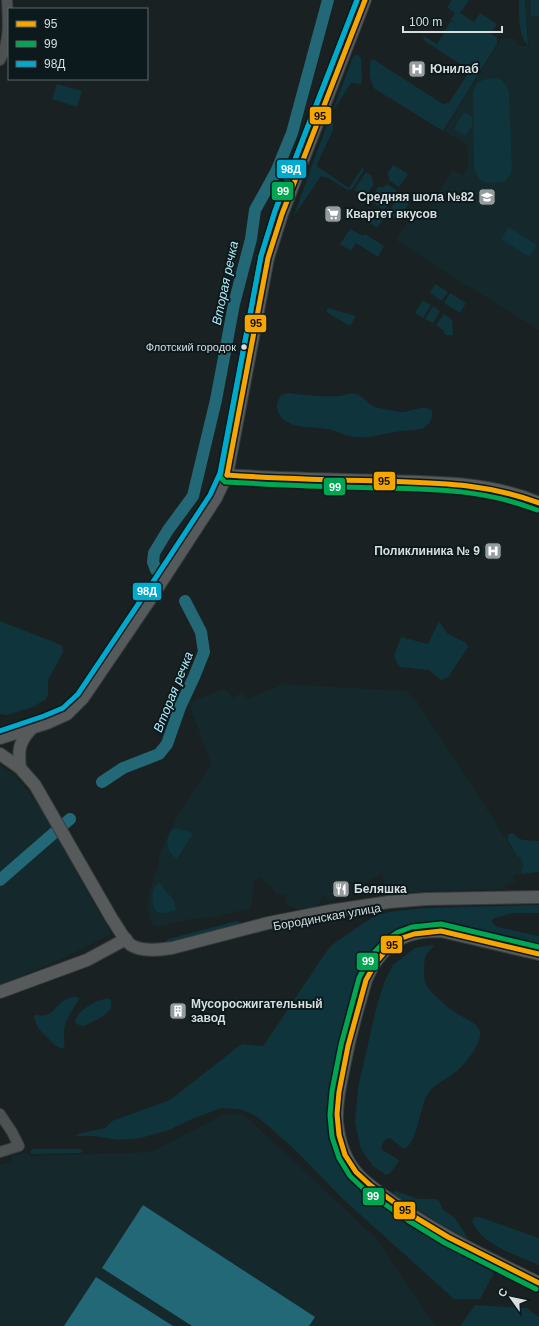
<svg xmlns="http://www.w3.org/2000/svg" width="539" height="1326" viewBox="0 0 539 1326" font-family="Helvetica,sans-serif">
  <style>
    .built { fill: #15282c }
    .green { fill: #0f343b }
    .water { fill: #236876 }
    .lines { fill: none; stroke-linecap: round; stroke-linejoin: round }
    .river { stroke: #236876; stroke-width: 12 }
    .minor-casing { stroke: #353b3c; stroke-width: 12 }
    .major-casing { stroke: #353b3c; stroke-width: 14 }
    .minor { stroke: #4e5152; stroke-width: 10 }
    .major { stroke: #565a5a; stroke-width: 12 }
    .bus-1-casing { stroke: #0d1a1d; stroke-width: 8 }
    .bus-2-casing { stroke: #0d1a1d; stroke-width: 8 }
    .bus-3-casing { stroke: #0d1a1d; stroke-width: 8 }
    .bus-1 { stroke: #f7a600; stroke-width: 5 }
    .bus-2 { stroke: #00a651; stroke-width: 5 }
    .bus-3 { stroke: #00a9ce; stroke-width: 5 }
    .bus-dot { fill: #d6dee0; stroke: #0d1a1d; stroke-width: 1.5 }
    .labels { text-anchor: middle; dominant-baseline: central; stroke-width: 4; stroke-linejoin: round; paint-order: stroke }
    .bus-label { font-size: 11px; fill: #d6dee0; stroke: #0d1a1d; text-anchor: end }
    .poi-label { font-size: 12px; font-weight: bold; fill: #d6dee0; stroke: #0d1a1d; text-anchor: start }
    .street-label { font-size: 12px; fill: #d6dee0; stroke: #0d1a1d }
    .water-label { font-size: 13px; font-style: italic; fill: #b1ebf9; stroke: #0d1a1d }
    .line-badge { stroke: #0d1a1d; stroke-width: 1.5 }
    .badge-label { font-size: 11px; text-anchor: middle; font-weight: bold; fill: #fff }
    .pale-badge-label { font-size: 11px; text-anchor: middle; font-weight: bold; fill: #111 }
  </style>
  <rect width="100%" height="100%" fill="#1a2122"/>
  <g class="built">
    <path d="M525 0H539V330L442 270 396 240 411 218 420 221 453 170 463 175 468 164 467 145 444 131 501 39 514 38 518 46H529Z"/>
    <path d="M283 684 406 691 416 700 518 857H520L523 863 521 874 513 876 515 882 505 885 506 889 427 891 386 896 382 873 363 885 329 902 324 895 317 906 306 911 290 907 285 902 286 895 276 894 269 884 259 877 254 881 251 908 214 917 185 920 157 927 156 924 152 925 148 911 149 892 159 863V854L178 815 211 764 189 703 222 689 229 692 232 698 243 692 247 699Z"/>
    <path d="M0 765 15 775 49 819 72 864 111 934 66 957 0 985Z"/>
    <path d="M243 1114 376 1238 436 1326H0V1165L12 1162 11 1156 27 1152 30 1156 151 1152 223 1115Z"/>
  </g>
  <g class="green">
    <path d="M452 0H469L460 13 474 22 480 13 497 24 491 34 497 38V44L443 131 375 89C369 82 369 68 371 60L373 59 443 104 449 103 469 72V70L426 42 423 38 424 36 437 44 451 21 457 25 451 20 455 13 447 7Z"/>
    <path d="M519 0H525L528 45C518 37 519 12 519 0Z"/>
    <rect x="531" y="0" width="8" height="16"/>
    <path d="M355 55H358L361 58 362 83 359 84 351 83 333 111V130L317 164 318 167 349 188 362 168 364 170 352 189 348 190 330 179 321 176 294 216 313 162 353 57Z"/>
    <path d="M494 78C503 79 507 84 509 93L512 168C511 172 510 176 507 179 505 182 502 182 498 182 485 184 478 182 474 168L473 95C475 81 480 80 494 78Z"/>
    <path d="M57 84 82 91 77 107 52 99Z"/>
    <path d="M464 112 472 117V126L465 136 454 129Z"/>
    <path d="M393 165 408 174 399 187 389 180V177L387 174Z"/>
    <path d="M366 172 372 176V181L374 184 365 197 354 190Z"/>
    <path d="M387 184 397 191 384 210 370 201 378 187H384Z"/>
    <path d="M401 193 411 200 398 220 388 213Z"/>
    <path d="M369 208 384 218 377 228 362 218Z"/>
    <path d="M509 227 537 245 529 257 501 239Z"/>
    <path d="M350 229 363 236 365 234 384 246 378 257 356 243 351 251 340 244Z"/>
    <path d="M435 284 448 292 442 301 430 293Z"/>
    <path d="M450 293 466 303 460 313 444 303Z"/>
    <path d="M423 300 431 305 423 318 415 313Z"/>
    <path d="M433 306 440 311 433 323 425 319Z"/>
    <path d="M328 308 356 316 350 326 326 312Z"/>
    <path d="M444 314 452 320 453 335H445L444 331 436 325Z"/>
    <path d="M288 393C305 395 321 397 338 396 344 396 349 392 356 394 363 396 367 403 373 406 376 408 396 411 400 412 412 413 422 403 432 411 433 418 430 425 423 428 417 431 408 430 402 431 385 433 370 439 354 437 344 436 336 430 327 429 311 426 286 430 278 412 276 406 277 401 281 395Z"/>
    <path d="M0 621 56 643 62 646 63 652 48 680V694L46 699 33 707 7 715 0 714Z"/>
    <path d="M439 621 447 633 466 643 468 647 449 676 447 678 441 680 429 670 400 667 398 665 394 656 401 637 428 644Z"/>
    <path d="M175 828 187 831 193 834 177 859C165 852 164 835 175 828Z"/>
    <path d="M513 833 518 838 523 840 539 841V872L521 874 523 864 520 857H518L507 839 509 834Z"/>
    <path d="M158 883H161L164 889 174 900 176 910C171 911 165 914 160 913 149 911 151 888 158 883Z"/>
    <path d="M539 905V913H513L495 918 492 920V922L497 927 539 936V946C506 938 443 918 411 928 397 932 383 940 375 953 353 984 346 1027 338 1064 336 1079 332 1094 331 1109 330 1124 333 1148 341 1162 348 1175 360 1185 372 1195 394 1214 418 1230 443 1245 460 1255 477 1263 494 1273L480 1299H454L344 1200 292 1147 260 1119 250 1113 238 1109 221 1108 192 1119 169 1130 141 1138 117 1140 94 1136H76L77 1134 105 1128 112 1121 170 1100 239 1046 243 1044 261 1046 264 1045 328 949 333 944 373 917 388 912 425 908Z"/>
    <path d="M237 921 239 922 238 924C215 931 192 938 167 943L166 941 168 939Z"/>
    <path d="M432 945 434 946C431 949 428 952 426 955 424 959 425 964 424 967 423 985 428 989 440 1000 444 1004 448 1008 452 1010 459 1016 475 1021 479 1029 485 1040 466 1063 458 1070 449 1078 437 1082 429 1092 420 1103 418 1143 404 1149L390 1138C385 1138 380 1145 382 1150L396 1158 399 1161C395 1166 392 1174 386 1175L373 1166 361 1149 355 1123 358 1088 376 1009 384 983 393 965 415 948Z"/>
    <path d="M74 997 79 998V999C73 1010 65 1018 64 1031 64 1036 65 1042 64 1047L63 1049 56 1046 39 1029 37 1026 34 1017 35 1015C38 1015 42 1016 46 1015 56 1012 58 999 74 997Z"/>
    <path d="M107 998 111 1000C111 1002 112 1005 111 1007 110 1014 91 1023 84 1026L76 1024 75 1022C79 1008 94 1002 107 998Z"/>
    <path d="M32 1149H80L83 1151 81 1153 33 1154 30 1153Z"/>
    <path d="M395 1191 419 1199H436L439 1201 443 1210 454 1217 468 1238H466L442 1225 395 1195 393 1192Z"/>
    <path d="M475 1217H479L539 1238V1265C517 1255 480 1245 472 1220Z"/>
    <path d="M475 1305 527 1308 539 1317V1326H460Z"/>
  </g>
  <g class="water">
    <path d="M143 1205 315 1317 309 1326H192L102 1268Z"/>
    <path d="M96 1277 173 1326H64Z"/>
  </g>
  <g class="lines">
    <g class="river">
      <path d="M156 570 153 562 154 553 168 530 193 496 216 400 234 304 251 239 255 210 276 172 292 133 328 0"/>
      <path d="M102 782 123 768 159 754 167 744 180 707 194 677 204 652 201 632 185 601"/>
      <path d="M0 880 70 819"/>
    </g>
    <defs>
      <g id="minor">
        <path d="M0 60C10 42 8 19 7 0"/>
        <path d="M0 1114 12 1132 19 1146 0 1152"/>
      </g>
      <g id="major">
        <path d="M227 475C279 479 331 479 383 481 435 482 491 482 539 503"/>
        <path d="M0 738 47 723 67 714 83 698 151 598 216 498 227 475 268 258 282 214 365 0"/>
        <path d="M0 754 20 768 35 785 112 919C118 927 123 939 131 945 142 952 159 950 172 948L268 923 329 911 389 902 426 899 539 897"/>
        <path d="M20 768C18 749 19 742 32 728"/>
        <path d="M539 954 441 931C423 931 405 933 390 946 380 954 371 968 366 980 364 987 362 994 360 1001 354 1021 349 1041 345 1062 341 1082 336 1102 337 1122 339 1140 344 1158 356 1172 367 1185 383 1195 396 1204 441 1236 490 1259 539 1283"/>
        <path d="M0 992 87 960 126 939"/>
      </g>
    </defs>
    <use href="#minor" class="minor-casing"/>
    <use href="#major" class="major-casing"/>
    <use href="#minor" class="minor"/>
    <use href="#major" class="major"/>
    <defs>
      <g id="bus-1">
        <path d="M227 475 268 258 282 214 365 0"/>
        <path d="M227 475C279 479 331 480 383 481 438 483 486 483 539 503"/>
        <path d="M539 954 441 931 414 934 402 938 390 946 376 962 366 980 348 1046 339 1092 337 1114 339 1135 345 1155 356 1172 370 1185 413 1216 448 1237 539 1283"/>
      </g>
      <g id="bus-2">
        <path d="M357 0 275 211 261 256 220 477 225 482 246 483C292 486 338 487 383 488 437 489 486 490 537 510"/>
        <path d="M536 1289 445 1243 409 1221 366 1191 350 1176 339 1158 332 1137 330 1115 332 1091 341 1045 359 978 370 957 386 940 398 932 412 927 441 924 539 947"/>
      </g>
      <path id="bus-3" d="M0 731 44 716 63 708 78 694 145 594 210 495 220 473 261 256 275 211 357 0"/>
    </defs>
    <use href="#bus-1" class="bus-1-casing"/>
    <use href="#bus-2" class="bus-2-casing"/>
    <use href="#bus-3" class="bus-3-casing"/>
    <use href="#bus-1" class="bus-1"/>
    <use href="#bus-2" class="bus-2"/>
    <use href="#bus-3" class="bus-3"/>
  </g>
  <defs>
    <symbol id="hospital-square" viewBox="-11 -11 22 22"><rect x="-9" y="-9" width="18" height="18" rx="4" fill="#949c9e" stroke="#0d1a1d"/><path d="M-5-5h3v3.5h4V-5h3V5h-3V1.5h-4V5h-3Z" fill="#fff"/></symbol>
    <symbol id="school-square" viewBox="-11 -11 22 22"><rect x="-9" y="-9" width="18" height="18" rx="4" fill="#949c9e" stroke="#0d1a1d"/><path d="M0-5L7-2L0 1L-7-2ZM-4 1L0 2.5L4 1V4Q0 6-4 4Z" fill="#fff"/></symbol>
    <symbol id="supermarket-square" viewBox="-11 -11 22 22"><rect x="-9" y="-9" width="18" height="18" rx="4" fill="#949c9e" stroke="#0d1a1d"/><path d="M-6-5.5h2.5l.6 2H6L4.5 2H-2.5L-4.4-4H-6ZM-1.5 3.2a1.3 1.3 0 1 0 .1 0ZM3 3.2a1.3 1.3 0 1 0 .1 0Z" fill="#fff"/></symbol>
    <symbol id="restaurant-square" viewBox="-11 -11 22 22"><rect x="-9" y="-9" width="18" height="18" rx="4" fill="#949c9e" stroke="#0d1a1d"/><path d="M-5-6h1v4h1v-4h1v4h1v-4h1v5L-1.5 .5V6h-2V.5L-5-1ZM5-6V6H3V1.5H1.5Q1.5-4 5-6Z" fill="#fff"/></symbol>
    <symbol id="building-square" viewBox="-11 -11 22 22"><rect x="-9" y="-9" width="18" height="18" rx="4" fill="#949c9e" stroke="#0d1a1d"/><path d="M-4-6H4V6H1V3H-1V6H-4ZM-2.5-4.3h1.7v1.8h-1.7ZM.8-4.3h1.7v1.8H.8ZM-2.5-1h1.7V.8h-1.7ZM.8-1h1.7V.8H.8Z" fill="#fff"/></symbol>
  </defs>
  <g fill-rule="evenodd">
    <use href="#hospital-square" x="407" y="59" width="20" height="20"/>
    <use href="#school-square" x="477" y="187" width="20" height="20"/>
    <use href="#supermarket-square" x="323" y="204" width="20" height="20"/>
    <use href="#hospital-square" x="483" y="541" width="20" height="20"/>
    <use href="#restaurant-square" x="331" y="879" width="20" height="20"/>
    <use href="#building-square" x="168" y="1001" width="20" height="20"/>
  </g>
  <circle class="bus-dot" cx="244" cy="347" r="3.5"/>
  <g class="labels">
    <g class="bus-label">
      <text x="236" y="347">Флотский городок</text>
    </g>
    <g class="poi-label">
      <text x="430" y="69">Юнилаб</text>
      <text x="474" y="197" text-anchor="end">Средняя шола №82</text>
      <text x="346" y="214">Квартет вкусов</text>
      <text x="480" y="551" text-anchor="end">Поликлиника № 9</text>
      <text x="354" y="889">Беляшка</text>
      <text x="191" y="1004">Мусоросжигательный<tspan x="191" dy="14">завод</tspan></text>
    </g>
    <g class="street-label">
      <text transform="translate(327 917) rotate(-10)">Бородинская улица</text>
    </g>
    <g class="water-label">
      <text transform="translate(225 283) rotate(-78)">Вторая речка</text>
      <text transform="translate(173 692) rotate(-68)">Вторая речка</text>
    </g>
  </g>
  <g class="line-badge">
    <rect x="309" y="106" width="23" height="19" rx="4" fill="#f7a600"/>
    <rect x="276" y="159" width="31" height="20" rx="4" fill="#00a9ce"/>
    <rect x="271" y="181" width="23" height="20" rx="4" fill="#00a651"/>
    <rect x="244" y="314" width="23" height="19" rx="4" fill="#f7a600"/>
    <rect x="373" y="471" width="23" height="20" rx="4" fill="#f7a600"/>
    <rect x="323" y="477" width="23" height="19" rx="4" fill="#00a651"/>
    <rect x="132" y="582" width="30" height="19" rx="4" fill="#00a9ce"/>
    <rect x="380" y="935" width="23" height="19" rx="4" fill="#f7a600"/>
    <rect x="356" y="952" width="23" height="19" rx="4" fill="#00a651"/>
    <rect x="362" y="1187" width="23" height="19" rx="4" fill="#00a651"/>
    <rect x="393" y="1201" width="23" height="19" rx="4" fill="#f7a600"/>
  </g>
  <g class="badge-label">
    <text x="291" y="173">98Д</text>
    <text x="283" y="195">99</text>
    <text x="335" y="491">99</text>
    <text x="147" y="595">98Д</text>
    <text x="368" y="965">99</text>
    <text x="373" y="1200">99</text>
  </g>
  <g class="pale-badge-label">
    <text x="320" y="120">95</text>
    <text x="256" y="327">95</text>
    <text x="384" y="485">95</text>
    <text x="392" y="949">95</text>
    <text x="405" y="1214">95</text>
  </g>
  <rect x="8" y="8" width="140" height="72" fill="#0d1a1d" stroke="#5d686b"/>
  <rect x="16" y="21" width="20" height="6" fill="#f7a600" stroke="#5d686b"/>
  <text x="44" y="28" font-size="12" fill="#d6dee0">95</text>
  <rect x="16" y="41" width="20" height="6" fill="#00a651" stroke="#5d686b"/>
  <text x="44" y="48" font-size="12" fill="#d6dee0">99</text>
  <rect x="16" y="61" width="20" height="6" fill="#00a9ce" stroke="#5d686b"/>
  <text x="44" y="68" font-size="12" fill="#d6dee0">98Д</text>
  <g transform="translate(511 1298) rotate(303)" stroke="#0d1a1d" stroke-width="3" paint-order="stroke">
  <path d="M0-3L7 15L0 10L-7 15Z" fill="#d6dee0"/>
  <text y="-6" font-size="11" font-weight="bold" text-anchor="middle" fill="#d6dee0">С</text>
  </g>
  <path d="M403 26v6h99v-6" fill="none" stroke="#d6dee0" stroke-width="2"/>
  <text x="409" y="26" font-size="12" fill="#d6dee0" stroke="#0d1a1d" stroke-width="3" paint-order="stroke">100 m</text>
</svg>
